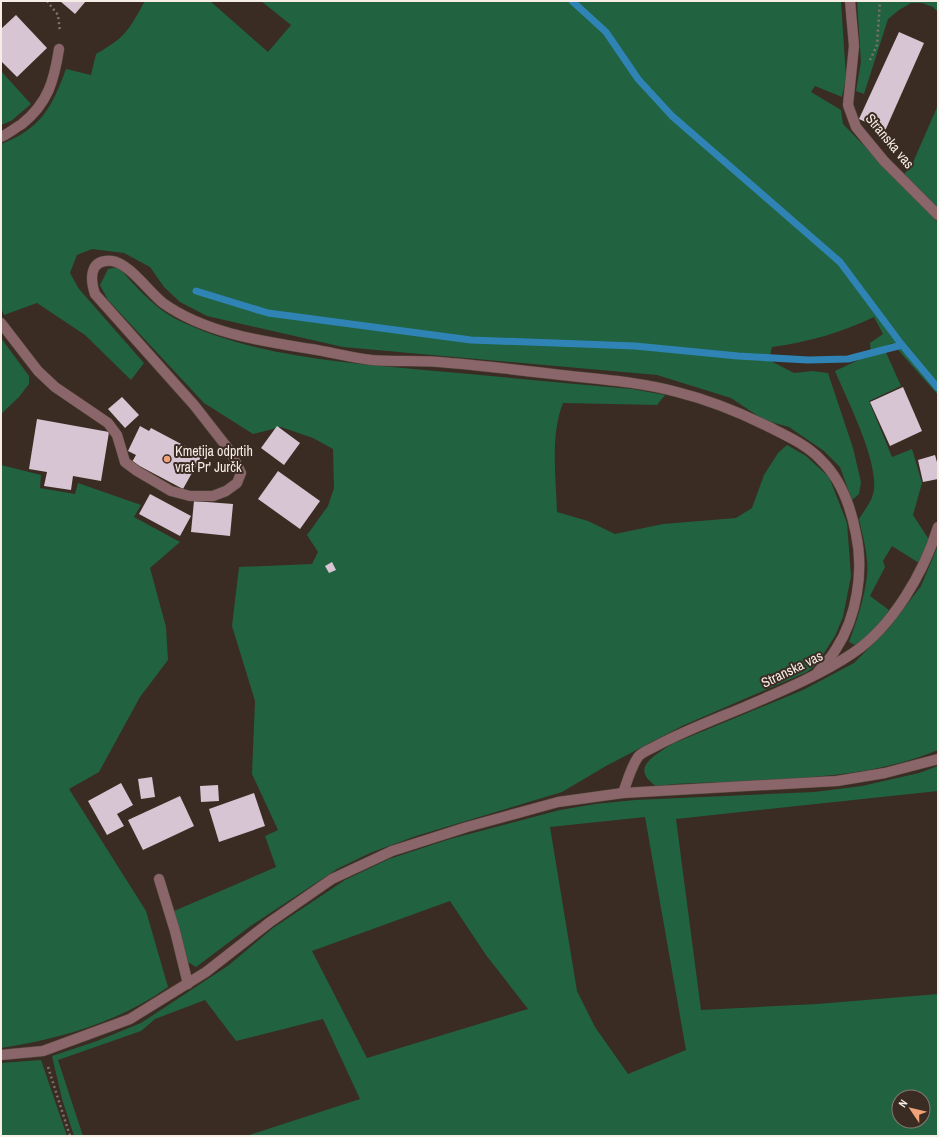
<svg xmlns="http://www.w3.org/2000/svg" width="939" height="1137" viewBox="0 0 939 1137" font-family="'Archivo Narrow',sans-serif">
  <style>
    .green { fill: #216241; fill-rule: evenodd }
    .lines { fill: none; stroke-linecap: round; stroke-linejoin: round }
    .stream { stroke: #3084b5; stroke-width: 7 }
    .building { fill: #d8c5d3 }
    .service-casing { stroke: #584b41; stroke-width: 11 }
    .minor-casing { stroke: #584b41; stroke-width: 11 }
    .path { stroke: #7e7269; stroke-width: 2.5; stroke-dasharray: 2 3; stroke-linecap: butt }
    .service { stroke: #8a6569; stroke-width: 10 }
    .minor { stroke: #8a6569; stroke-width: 10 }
    .poi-dot { fill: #f0a278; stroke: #3a2c22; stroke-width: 1.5 }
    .labels { text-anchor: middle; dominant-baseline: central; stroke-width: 4; stroke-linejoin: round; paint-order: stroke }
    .street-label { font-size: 14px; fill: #f6ede6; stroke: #3a2c22 }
    .poi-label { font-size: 14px; fill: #f6ede6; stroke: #3a2c22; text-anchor: start }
  </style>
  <rect width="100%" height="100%" fill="#3a2c22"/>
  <g class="green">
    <path d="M145 1H210L268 52 291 25 261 1H841L846 77 842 97 815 86 811 92 841 110 843 124 938 222V395L892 343 884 348 901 386 869 401 892 457 912 449 922 483 913 515 930 541 919 563 892 546 883 561 885 567 870 596 889 610 874 631 855 645 849 642C857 621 864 599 867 576 869 558 863 537 859 519 864 511 871 502 873 494 881 465 847 400 835 371L871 354 870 343 883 334 874 317C840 333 808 342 772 347L769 360 794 373 812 371 828 373 853 448 861 482 859 494 852 500 840 467 824 451 789 427 764 420 731 398 657 375 343 347 207 316 180 302 164 287 150 267 124 253 92 249 77 255 70 273 79 289 144 363 131 380 85 335 37 303 4 315 1 308V144C41 129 52 107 66 69L91 75 96 54C126 37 128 31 145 1Z"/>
    <path d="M857 1H938V12L933 7 922 3H911L899 10 888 19 864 94 856 91 861 62Z"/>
    <path d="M1 71 31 104 11 121 1 125Z"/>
    <path d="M938 105V208L904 174 911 167Z"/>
    <path d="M118 267C135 285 152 306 174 318 249 356 341 362 424 370 493 376 563 383 632 389L665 395 657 405 563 403C550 436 556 477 557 512L588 521 615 534 663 524 736 518 752 508 764 475 778 453 787 445 806 456 829 477 847 523 851 576 843 617 835 636 817 664 807 672 682 726 606 766 562 792 416 836 370 853 337 869 252 925 196 967 188 962 174 911 276 867 265 836 278 830 252 774 255 701 232 626 239 567 312 564 318 552 307 535 328 506 334 488 333 449 313 438 281 427 253 434 204 403 108 300 100 285 108 269Z"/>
    <path d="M1 338 29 376V384L19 397 1 414Z"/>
    <path d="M1 465 41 475 40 488 75 494 78 483 141 505 134 517 180 542 150 568 166 627 168 660 140 697 99 772 69 789 146 911 168 987C119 1022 60 1039 1 1048Z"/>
    <path d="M937 548 938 750C878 775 812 778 747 781 717 783 687 782 656 786 629 768 655 755 672 744L803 690 854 663 889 628 921 586Z"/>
    <path d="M938 766V791L676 819 701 1010 817 1004 938 994V1136H246L360 1099 323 1019 236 1041 205 1000 155 1019 141 1031 58 1060 83 1136H74L62 1099 52 1056 97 1041 141 1023 229 965 273 928 345 880 389 859 450 839 560 810 595 804 635 800 814 792 862 786 919 773ZM645 817 686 1050 628 1074 595 1027 577 991 550 827ZM450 901 486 955 528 1009 367 1058 312 951ZM899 1097H923V1121H899Z"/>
    <path d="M41 1060 67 1136H1V1063Z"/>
  </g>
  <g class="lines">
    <g class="stream">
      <path d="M572 1 606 32 638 79 672 116 840 262 902 345 938 388"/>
      <path d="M196 291 268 313 471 340 635 346 738 356 808 360 848 359 902 345"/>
    </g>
  </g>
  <g class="building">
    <path d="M60 1H86L75 14Z"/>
    <path d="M16 15 47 48 17 77 1 61V29Z"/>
    <path d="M899 32 924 43 885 131 859 119Z"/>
    <path d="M903 387 922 431 890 446 870 402Z"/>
    <path d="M122 397 139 415 125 428 108 409Z"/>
    <path d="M37 419 109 432 101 481 73 476 71 490 44 486 47 472 29 469Z"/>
    <path d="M140 426 149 431 151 428 202 455 183 489 132 462 136 455 128 451Z"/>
    <path d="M277 426 300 443 284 465 261 448Z"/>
    <path d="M935 455 938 466V479L923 482 918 460Z"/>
    <path d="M278 471 320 501 300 529 258 499Z"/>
    <path d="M150 494 191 516 180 536 139 514Z"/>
    <path d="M194 501 233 504 230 536 191 532Z"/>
    <path d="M332 562 336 570 329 573 325 566Z"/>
    <path d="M152 777 155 797 141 799 138 779Z"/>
    <path d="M121 783 133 805 117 814 124 826 107 835 88 801Z"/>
    <path d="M218 785 219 801 201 802 200 786Z"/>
    <path d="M254 793 265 826 219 842 209 809Z"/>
    <path d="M180 796 194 826 143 850 128 820Z"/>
  </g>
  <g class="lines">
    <defs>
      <g id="service">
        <path d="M850 1 854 46 848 105 856 127 884 161 938 215"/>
        <path d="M159 879 175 931 188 984"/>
      </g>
      <g id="minor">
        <path d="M1 137C8 134 15 128 22 124 48 103 54 81 59 49"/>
        <path d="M1 323 38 371 55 387 108 423 117 435 125 462 137 471 171 491 190 496H213L226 491 237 483 241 473 230 451 194 405 95 294C90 279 89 259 112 261 129 263 149 292 163 303 205 333 261 341 311 349 331 352 352 358 372 360 398 362 424 360 450 363 485 366 519 370 553 374 594 379 637 381 677 392 709 400 739 412 769 427 787 436 807 445 821 460 841 479 851 508 856 534 864 571 857 617 836 649 831 658 823 666 817 673"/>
        <path d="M623 793C627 782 631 767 638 757 642 752 651 749 656 746 686 730 716 719 747 706 782 691 822 674 853 653 893 626 924 572 938 527"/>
        <path d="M1 1055 43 1051 130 1019 206 972 270 922 332 879 392 851 467 827 558 802 623 793 837 781 885 773 938 759"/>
      </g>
    </defs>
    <use href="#service" class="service-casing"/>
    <use href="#minor" class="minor-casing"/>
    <g class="path">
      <path d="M47 1 58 15 60 32"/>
      <path d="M870 60 877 45 880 1"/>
      <path d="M48 1067 70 1136"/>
    </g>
    <use href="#service" class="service"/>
    <use href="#minor" class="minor"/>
  </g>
  <circle class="poi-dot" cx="167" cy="459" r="4"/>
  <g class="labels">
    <g class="street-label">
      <text transform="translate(890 141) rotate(50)">Stranska vas</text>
      <text transform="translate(792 669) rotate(-26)">Stranska vas</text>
    </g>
    <g class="poi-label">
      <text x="175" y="451">Kmetija odprtih<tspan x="175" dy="16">vrat Pr' Jurčk</tspan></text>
    </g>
  </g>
  <rect width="939" height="1137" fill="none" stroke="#f6ede6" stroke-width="4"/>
  <g transform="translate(911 1109) rotate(305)"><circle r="19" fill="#3a2c22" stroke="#857970"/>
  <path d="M0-3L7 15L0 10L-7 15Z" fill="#f0a278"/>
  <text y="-6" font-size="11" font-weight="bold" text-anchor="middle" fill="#f6ede6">N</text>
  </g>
</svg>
